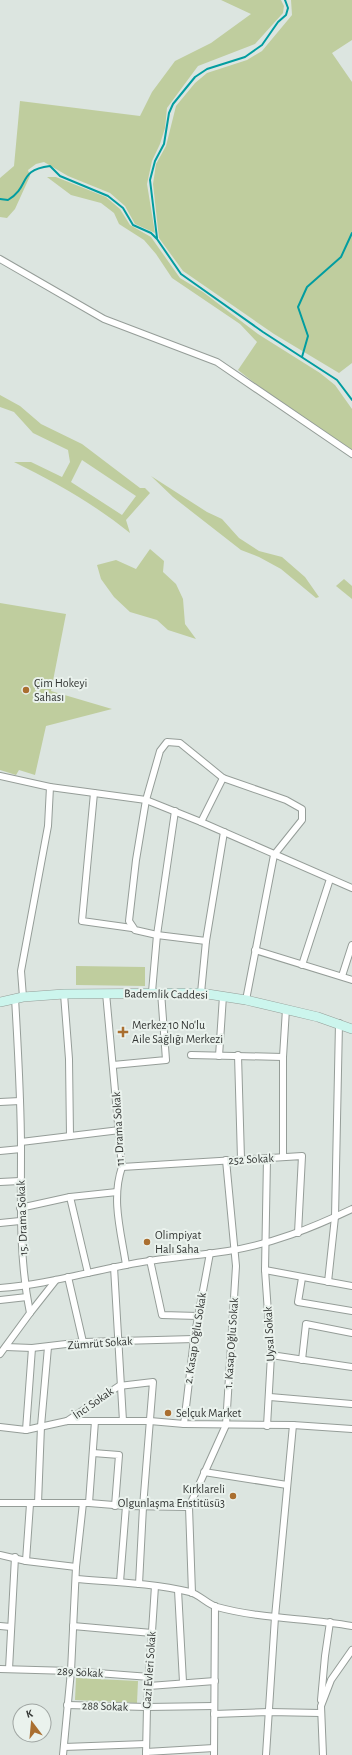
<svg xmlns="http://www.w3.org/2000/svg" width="352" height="1755" viewBox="0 0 352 1755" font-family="'Alegreya Sans',sans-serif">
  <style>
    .green { fill: #bfcd9e; fill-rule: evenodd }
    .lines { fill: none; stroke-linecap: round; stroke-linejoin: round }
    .stream { stroke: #029da0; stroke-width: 2 }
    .street-casing { stroke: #959d98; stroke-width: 8 }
    .secondary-casing { stroke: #959d98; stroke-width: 10 }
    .street { stroke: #fff; stroke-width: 6 }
    .secondary { stroke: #ccf5ed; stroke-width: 9 }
    .poi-dot { fill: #aa6f30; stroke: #eaf2ed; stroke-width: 1.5 }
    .labels { text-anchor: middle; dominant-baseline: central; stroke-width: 4; stroke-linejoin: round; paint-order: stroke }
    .poi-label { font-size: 12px; fill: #323533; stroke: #eaf2ed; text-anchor: start }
    .street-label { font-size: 12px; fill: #323533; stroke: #eaf2ed }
  </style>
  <rect width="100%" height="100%" fill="#dce5e0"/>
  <g class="green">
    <path d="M221 0H281L284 6 283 13 255 44 198 66 167 108 165 128 160 144 152 161 147 184 155 233 135 224 125 206 110 193 68 176 44 162 36 164 28 170 30 176 15 209 7 218 0 217V178L14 166 20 101 140 116 152 92 175 61 211 43 251 14Z"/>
    <path d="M291 0H352V40L332 53 352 82V363L339 373 274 334 183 271 159 238 153 184 156 164 166 146 176 106 195 83 207 73 247 60 262 51 292 15Z"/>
    <path d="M47 177H56L106 197 120 209 130 225 151 237 180 278 203 292 258 334 320 373 335 385 352 409V450L280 403 238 370 257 342 240 324 172 278 156 254 144 240 119 224 114 213 101 203 71 195Z"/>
    <path d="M0 395 20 406 41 424 82 444 140 488H145L150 493 126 520 130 533C94 504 55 482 14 462H31L62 477 70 462 68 450 33 433 14 412 0 407ZM82 460 136 496 122 515 71 482Z"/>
    <path d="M151 476 207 512 222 519 239 538 259 551 282 557 305 577 319 597 316 598 281 569 259 557 241 550 173 497Z"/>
    <path d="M150 549 164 561 163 572 176 584 183 599 185 624 196 639 168 630 157 620 130 612 114 597 101 579 97 565 116 560 136 569Z"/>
    <path d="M344 579 352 586V599L336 586Z"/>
    <path d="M0 603 66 614 51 691 112 709 46 726 35 775 19 770 16 775 0 770Z"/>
    <path d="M76 966 145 967V986L76 985Z"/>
    <path d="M76 1678 138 1681 137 1703 75 1700Z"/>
  </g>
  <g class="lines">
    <g class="stream">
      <path d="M0 199 8 200C31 186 17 170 50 166L60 176 108 196 123 208 133 225 151 233 157 239 181 274 263 332 337 380 352 400"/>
      <path d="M157 238 150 180 155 161 164 144 169 113 173 104 195 77 207 69 245 57 262 45 278 22 286 15 288 8 285 0"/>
      <path d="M302 357 308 336 298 307 307 287 341 257 352 233"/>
    </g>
    <defs>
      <g id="street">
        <path d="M0 259 104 319 217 362 352 454"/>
        <path d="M0 776 50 787 146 800 201 822 352 888"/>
        <path d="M94 793 82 921 132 928"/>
        <path d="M201 822 223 778"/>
        <path d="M206 941 157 935 135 930 129 921 136 860 146 800 160 751 167 742 180 743 223 778 286 800 302 809V820L274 855 246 1000"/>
        <path d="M255 950 352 980"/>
        <path d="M302 965 330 879"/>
        <path d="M342 976 352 945"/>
        <path d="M152 992 157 935 175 811"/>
        <path d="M106 993 122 1167C111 1199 121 1232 126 1265"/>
        <path d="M201 993 206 941 224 832"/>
        <path d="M64 994 69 1059 70 1136"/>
        <path d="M23 997 21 971 48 826 50 787"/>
        <path d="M191 1055 283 1057"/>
        <path d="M238 1055 241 1159"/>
        <path d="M219 1056 223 996"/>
        <path d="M113 1065 166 1060 161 992"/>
        <path d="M0 1102 20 1101"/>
        <path d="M21 1142 120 1130"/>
        <path d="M0 1151 21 1149"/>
        <path d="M283 1157V1057L286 1009"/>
        <path d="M267 1158 265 1270 271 1355 267 1426"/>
        <path d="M122 1167 302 1156 298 1233"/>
        <path d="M0 1182 20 1181"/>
        <path d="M70 1197 88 1273"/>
        <path d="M20 1208 70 1197 117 1192"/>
        <path d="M0 1223 20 1221"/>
        <path d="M150 1260 162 1315 198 1316"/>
        <path d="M114 1267 123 1421"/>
        <path d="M265 1270 352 1286"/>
        <path d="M68 1277 83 1342"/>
        <path d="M302 1278 298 1302 352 1311"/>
        <path d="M328 1282 335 1217 339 1023"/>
        <path d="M0 1288C43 1285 84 1273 126 1265 160 1258 194 1256 228 1251 272 1244 312 1228 352 1209"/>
        <path d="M0 1300 27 1297"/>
        <path d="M30 1313 56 1280"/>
        <path d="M6 1347 32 1348 83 1342 194 1339"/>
        <path d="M0 1354 30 1313C19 1258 21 1205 21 1150 21 1099 18 1049 15 998"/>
        <path d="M271 1355 352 1367"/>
        <path d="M302 1360 306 1324 352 1333"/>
        <path d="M270 1397 352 1404"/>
        <path d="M67 1421 119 1386 153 1382 143 1507 139 1584"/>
        <path d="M184 1424 194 1339 210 1253"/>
        <path d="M0 1427 26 1430 67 1421H150L184 1424 293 1425 352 1429"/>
        <path d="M26 1430 32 1348"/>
        <path d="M93 1453 119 1455 115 1506"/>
        <path d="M204 1472 287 1485"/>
        <path d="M0 1503H89L126 1506 189 1507"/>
        <path d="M38 1503 41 1426 48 1347"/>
        <path d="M89 1503 95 1421"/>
        <path d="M0 1555 26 1561 76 1567"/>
        <path d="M26 1561 30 1504"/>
        <path d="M76 1579C114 1582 153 1583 190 1592 200 1595 207 1604 217 1607 261 1619 307 1618 352 1626"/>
        <path d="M120 1582 126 1506"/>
        <path d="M178 1590 183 1682"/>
        <path d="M192 1593 189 1507 226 1425 236 1266 226 1160"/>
        <path d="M0 1626 11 1627"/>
        <path d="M73 1626 152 1633"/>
        <path d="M0 1669 71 1671 150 1677"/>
        <path d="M9 1669 15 1557"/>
        <path d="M149 1686 215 1681"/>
        <path d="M321 1700 325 1656 330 1622"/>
        <path d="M67 1705 147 1707 214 1706"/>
        <path d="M214 1714 269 1712 320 1713"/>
        <path d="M64 1747 146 1744"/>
        <path d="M146 1752 214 1748"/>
        <path d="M63 1755 71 1671 76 1567 83 1503"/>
        <path d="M146 1755 147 1707 155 1586"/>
        <path d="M214 1755 215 1606"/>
        <path d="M266 1755 275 1617 293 1425"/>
        <path d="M323 1755 321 1706 331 1680 352 1650"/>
      </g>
      <path id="secondary" d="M0 1002 23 997 64 994 201 993 246 1000 318 1017 352 1029"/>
    </defs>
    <use href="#street" class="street-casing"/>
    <use href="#secondary" class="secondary-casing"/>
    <use href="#street" class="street"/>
    <use href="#secondary" class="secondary"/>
  </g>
  <g class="poi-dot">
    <circle cx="26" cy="690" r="4"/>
    <path d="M121 1026h4v4h4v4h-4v4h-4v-4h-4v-4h4z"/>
    <circle cx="147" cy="1242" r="4"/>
    <circle cx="168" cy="1413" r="4"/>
    <circle cx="233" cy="1496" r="4"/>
  </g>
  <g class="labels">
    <g class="poi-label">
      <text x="34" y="683">Çim Hokeyi<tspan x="34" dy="14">Sahası</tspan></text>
      <text x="132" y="1025">Merkez 10 No'lu<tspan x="132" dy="14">Aile Sağlığı Merkezi</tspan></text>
      <text x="155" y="1235">Olimpiyat<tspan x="155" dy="14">Halı Saha</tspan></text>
      <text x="176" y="1413">Selçuk Market</text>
      <text x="225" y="1489" text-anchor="end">Kırklareli<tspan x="225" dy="14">Olgunlaşma Enstitüsü3</tspan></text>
    </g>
    <g class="street-label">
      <text transform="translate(166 994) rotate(1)">Bademlik Caddesi</text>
      <text transform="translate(118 1129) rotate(-93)">11. Drama Sokak</text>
      <text transform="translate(251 1159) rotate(-3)">252 Sokak</text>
      <text transform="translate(22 1218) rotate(-92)">15. Drama Sokak</text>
      <text transform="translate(269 1334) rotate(-93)">Uysal Sokak</text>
      <text transform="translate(195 1338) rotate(-81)">2. Kasap Oğlu Sokak</text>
      <text transform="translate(100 1343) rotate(-4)">Zümrüt Sokak</text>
      <text transform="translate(231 1343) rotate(-86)">1. Kasap Oğlu Sokak</text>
      <text transform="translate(93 1403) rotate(-35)">İnci Sokak</text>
      <text transform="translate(149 1670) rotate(-86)">Gazi Evleri Sokak</text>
      <text transform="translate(80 1672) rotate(3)">289 Sokak</text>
      <text transform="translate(105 1706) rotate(2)">288 Sokak</text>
    </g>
  </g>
  <g transform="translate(32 1723) rotate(344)"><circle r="19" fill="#eaf2ed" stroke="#a0a6a3"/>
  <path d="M0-3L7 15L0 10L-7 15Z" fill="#aa6f30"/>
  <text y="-6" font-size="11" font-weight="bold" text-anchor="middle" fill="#323533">K</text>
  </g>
</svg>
